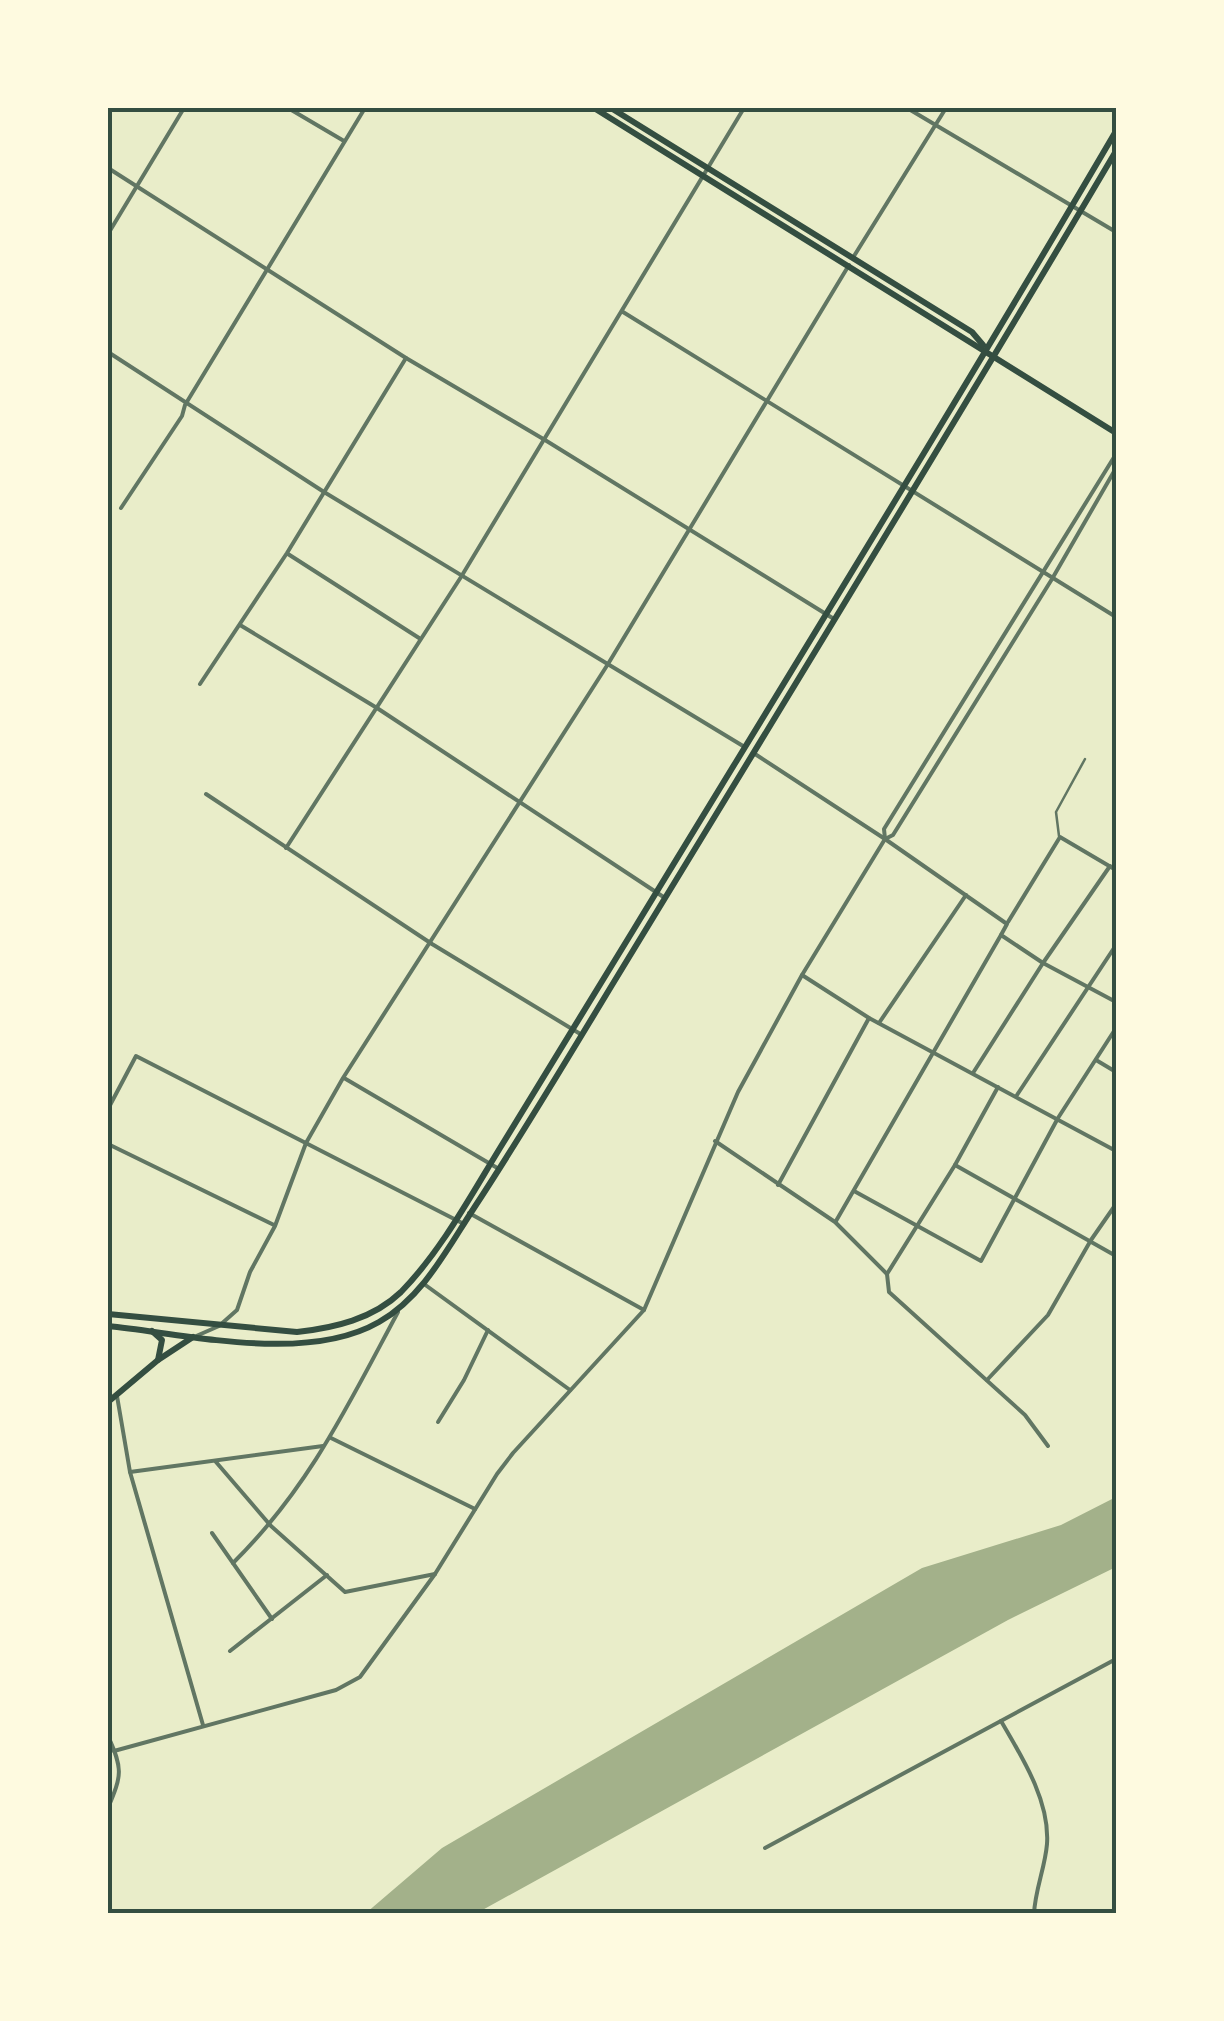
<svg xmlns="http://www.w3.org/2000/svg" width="1224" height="2021" viewBox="0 0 1224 2021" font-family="Jost,sans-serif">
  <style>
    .water { fill: #a3b18a }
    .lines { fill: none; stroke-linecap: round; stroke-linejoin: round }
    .service { stroke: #617663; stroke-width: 2.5 }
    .minor { stroke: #617663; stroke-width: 4 }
    .secondary { stroke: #344e41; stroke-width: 6 }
    .primary { stroke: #344e41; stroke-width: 6 }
    .neatline { fill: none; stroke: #344e41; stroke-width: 4 }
  </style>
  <rect width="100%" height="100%" fill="#e9edc9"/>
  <path class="water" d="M1116 1497V1567L1008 1620 477 1913H366L442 1848 922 1568 1061 1525Z"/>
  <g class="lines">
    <path class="service" d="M1059 836 1056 812 1085 759"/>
    <g class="minor">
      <path d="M288 108 344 141"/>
      <path d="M907 108 1116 232"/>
      <path d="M108 168 406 358 545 440 834 619"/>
      <path d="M108 234 184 108"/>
      <path d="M854 256 946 108"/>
      <path d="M623 312 1116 617"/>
      <path d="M108 352 324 492 743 746"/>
      <path d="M121 508 182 416 185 405 365 108"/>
      <path d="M288 554 419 638"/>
      <path d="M240 625 377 708 665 898"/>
      <path d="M200 684 287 553 406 358"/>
      <path d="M755 754 885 839 1007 924 1001 935 1043 963 1116 1002"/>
      <path d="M206 794 432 944 582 1035"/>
      <path d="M885 839 884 829 1116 454"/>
      <path d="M286 848 461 577 744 108"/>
      <path d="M1008 922 1060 837 1116 870"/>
      <path d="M802 975 869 1018 1116 1151"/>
      <path d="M879 1023 966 895"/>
      <path d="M1096 1060 1116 1072"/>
      <path d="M973 1073 1043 963 1110 866"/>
      <path d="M344 1078 499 1169"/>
      <path d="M1017 1095 1116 945"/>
      <path d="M108 1109 136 1056 464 1224"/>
      <path d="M715 1141 835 1222 887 1274 889 1292 1025 1415 1048 1446"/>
      <path d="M108 1144 274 1225"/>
      <path d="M955 1165 1116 1256"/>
      <path d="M778 1185 869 1018"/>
      <path d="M854 1191 981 1261 1058 1118 1116 1028"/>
      <path d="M469 1213 644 1310"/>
      <path d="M836 1221 1001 935"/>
      <path d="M887 1274 955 1165 998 1087"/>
      <path d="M424 1284 570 1390"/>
      <path d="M194 1337 219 1326 237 1310 250 1272 275 1226 306 1143 343 1078 608 664 849 265"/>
      <path d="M987 1380 1048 1315 1091 1240 1116 1204"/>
      <path d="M117 1396 130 1472 203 1725"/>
      <path d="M438 1422 464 1380 488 1330"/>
      <path d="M331 1438 475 1509"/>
      <path d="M216 1462 271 1526 345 1592 435 1574"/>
      <path d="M130 1472 323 1446"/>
      <path d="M212 1533 272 1619"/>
      <path d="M233 1563C309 1488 348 1405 398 1312"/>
      <path d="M230 1651 327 1575"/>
      <path d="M1001 1721C1022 1757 1050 1801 1047 1844 1045 1868 1035 1890 1034 1914"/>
      <path d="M108 1736C123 1769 122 1775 108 1808"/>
      <path d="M114 1751 336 1690 360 1677 435 1574 497 1474 513 1453 644 1310 738 1092 802 975 885 839 893 835 1052 579 1116 468"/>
      <path d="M765 1848 1116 1659"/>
    </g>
    <g class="secondary">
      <path d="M594 108 1116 433"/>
      <path d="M611 108 972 332 983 345"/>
      <path d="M108 1402 158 1360 193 1337"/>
    </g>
    <g class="primary">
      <path d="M108 1314 297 1332C334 1328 373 1319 401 1292 441 1251 470 1197 500 1148 544 1075 589 1002 634 929 796 663 959 399 1116 131"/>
      <path d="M108 1326C187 1334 306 1364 379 1322 423 1297 447 1249 474 1208 520 1138 563 1066 606 995 777 714 949 434 1116 151"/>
      <path d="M152 1331 162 1340 158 1360"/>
    </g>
  </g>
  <rect width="1224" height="2021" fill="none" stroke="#fefae0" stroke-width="220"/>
  <rect x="110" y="110" width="1004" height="1801" class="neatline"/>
</svg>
